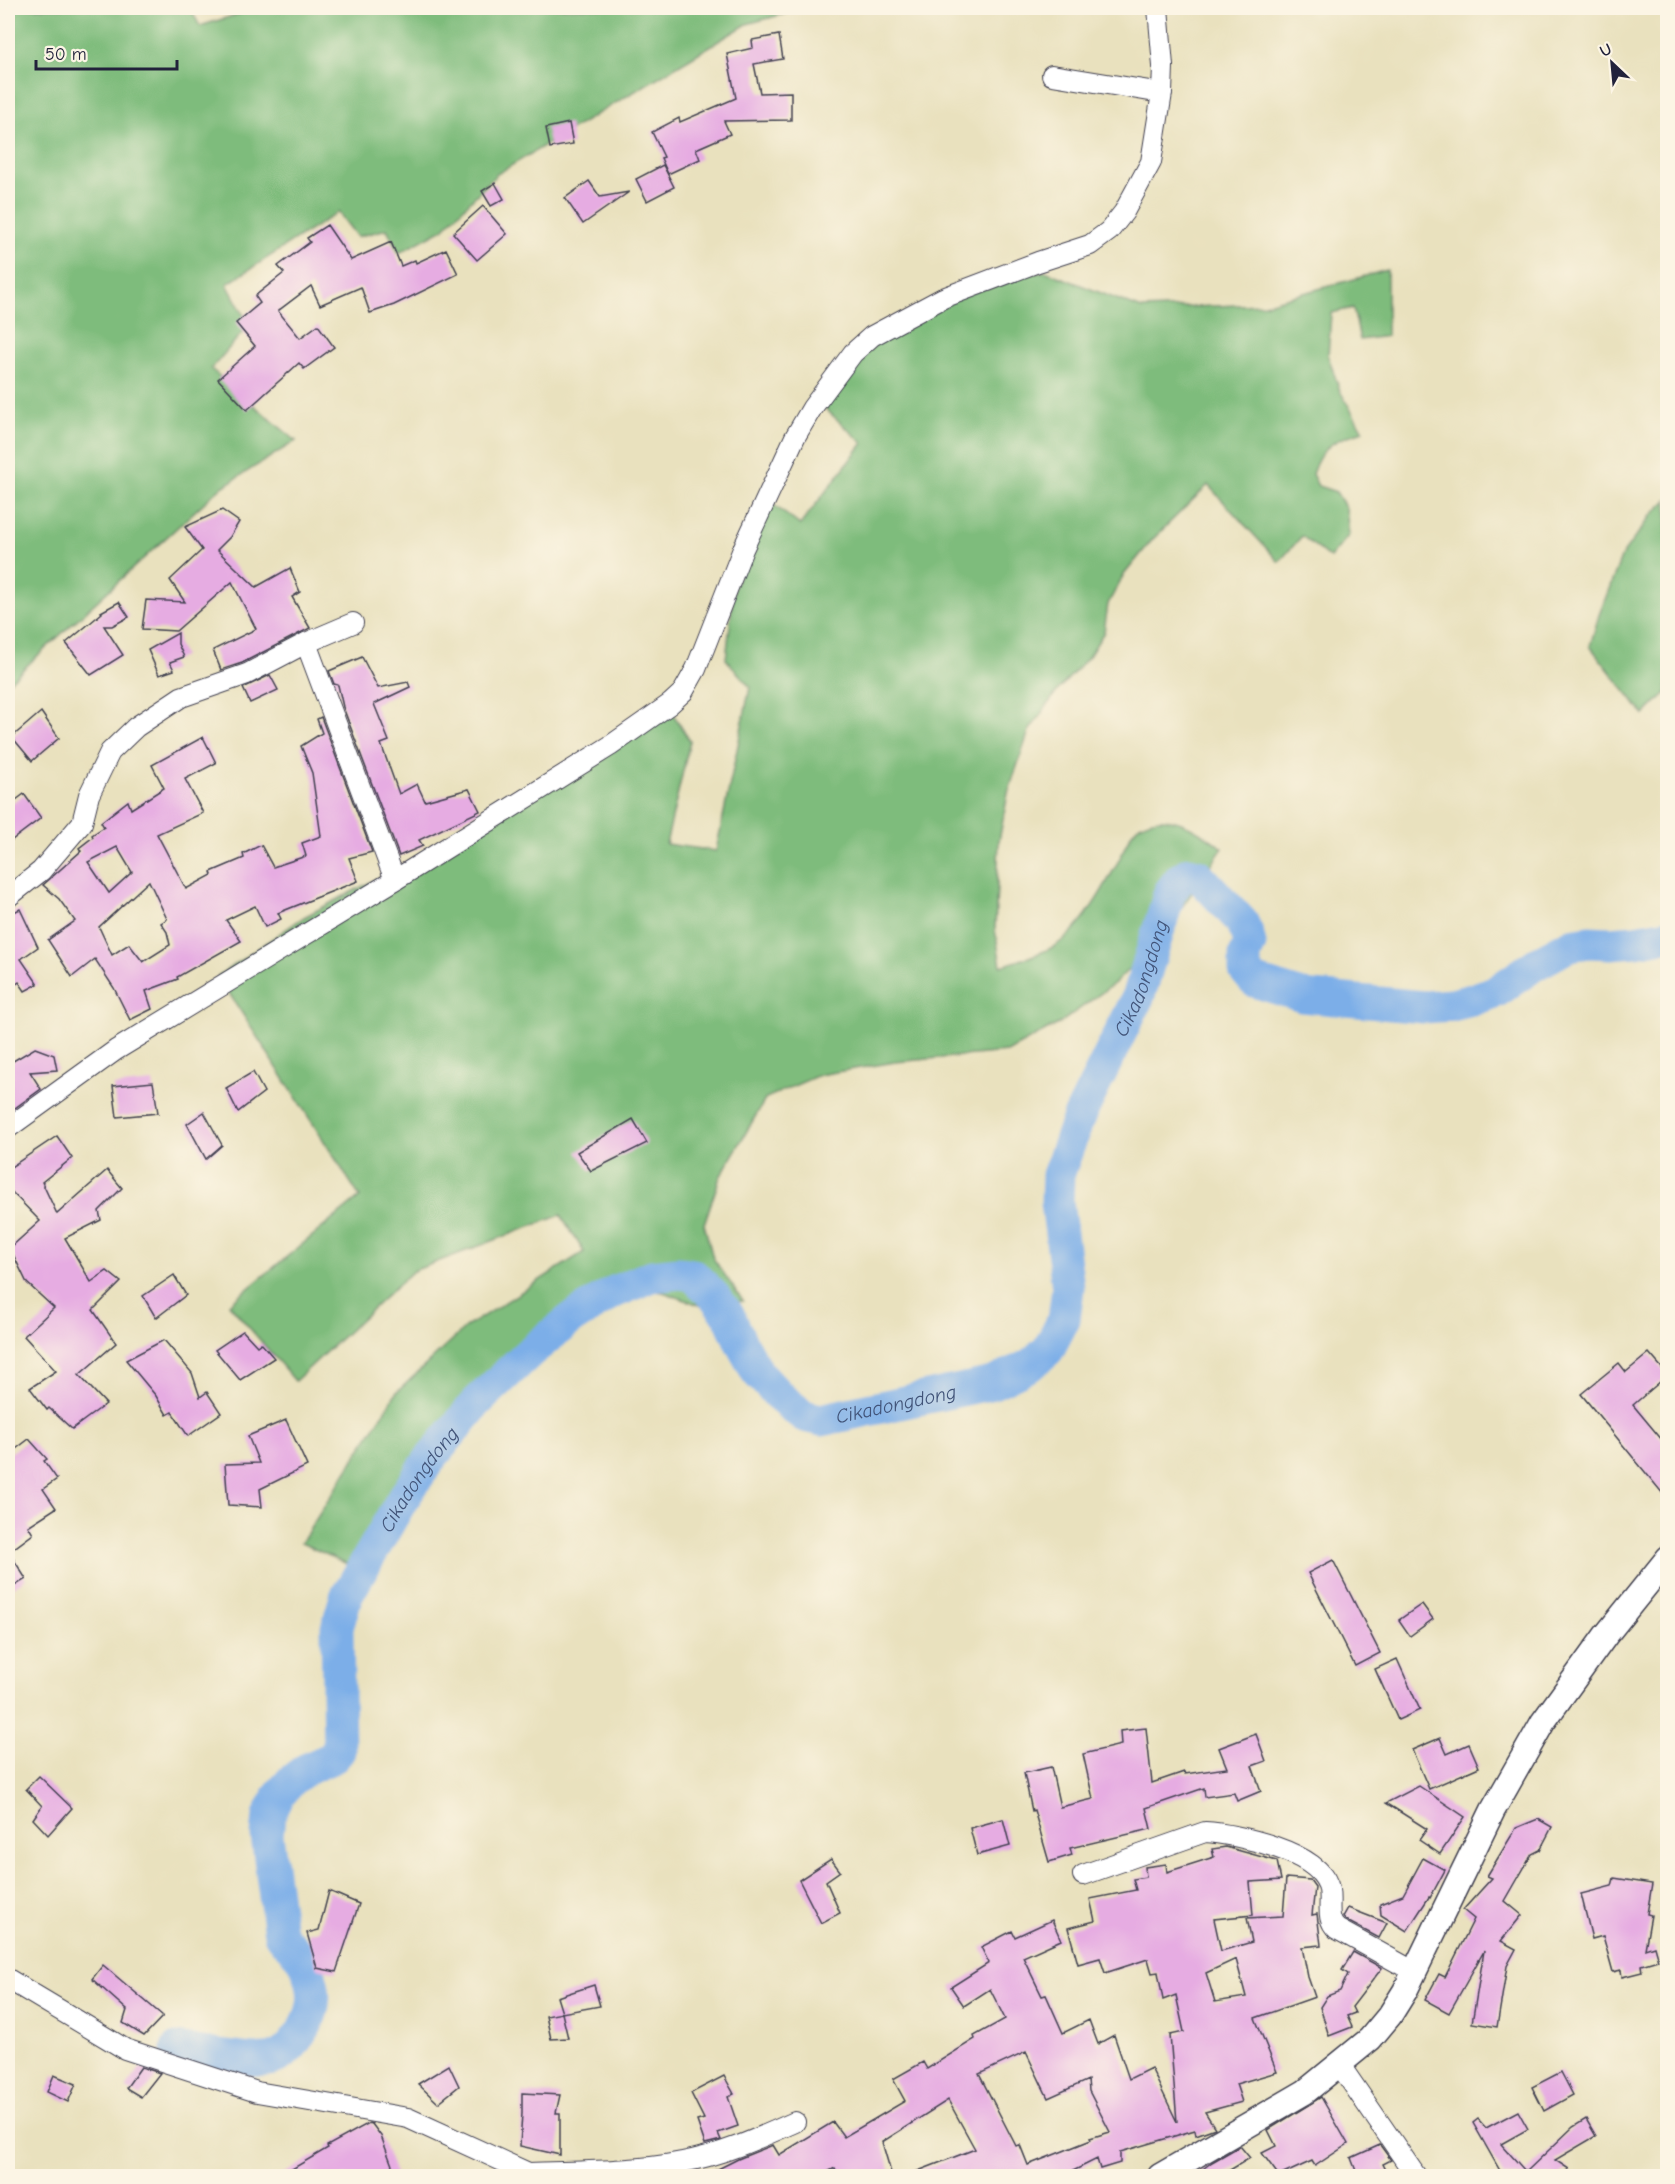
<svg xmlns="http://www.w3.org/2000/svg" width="1675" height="2184" viewBox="0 0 1675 2184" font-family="'Comic Neue',sans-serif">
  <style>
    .forest { fill: #7ebc7b; stroke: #506f5b; stroke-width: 1.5 }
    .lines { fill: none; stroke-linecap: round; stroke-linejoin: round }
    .river { stroke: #7baee8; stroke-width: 33 }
    .building { fill: #e6ace2; fill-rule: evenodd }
    .minor-casing { stroke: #403f4f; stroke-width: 22 }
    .tertiary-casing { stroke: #403f4f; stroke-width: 27 }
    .minor { stroke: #fff; stroke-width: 20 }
    .tertiary { stroke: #fff; stroke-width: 24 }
    .labels { text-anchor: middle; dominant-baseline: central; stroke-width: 4.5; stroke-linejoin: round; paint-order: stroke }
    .water-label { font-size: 20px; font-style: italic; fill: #415378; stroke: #fcf5e5 }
  </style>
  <rect width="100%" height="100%" fill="#fcf5e5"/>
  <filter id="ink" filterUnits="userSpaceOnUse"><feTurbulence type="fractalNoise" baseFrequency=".0167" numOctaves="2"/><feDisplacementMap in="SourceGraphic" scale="12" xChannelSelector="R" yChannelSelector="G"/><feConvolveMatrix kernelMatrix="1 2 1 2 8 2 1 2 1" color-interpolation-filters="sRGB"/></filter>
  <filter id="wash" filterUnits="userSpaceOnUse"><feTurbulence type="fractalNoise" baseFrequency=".008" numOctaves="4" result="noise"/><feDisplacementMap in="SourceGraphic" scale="24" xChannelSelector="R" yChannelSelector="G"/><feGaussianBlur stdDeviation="1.35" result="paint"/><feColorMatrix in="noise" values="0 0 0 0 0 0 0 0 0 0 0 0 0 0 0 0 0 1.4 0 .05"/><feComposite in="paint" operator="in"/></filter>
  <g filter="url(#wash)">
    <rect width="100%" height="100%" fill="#e9e1be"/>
    <g class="forest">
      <path d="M8 8H190L200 26 258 8H806L747 24 497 174 443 229 399 253 387 229 357 237 338 212 227 284 249 325 211 369 296 441 219 489 8 683Z"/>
      <path d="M1387 270V336L1360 340 1353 308 1331 313 1328 356 1340 391 1363 431C1335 440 1322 444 1312 474L1318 486 1336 492 1346 508 1349 535 1330 558 1302 536 1279 562 1208 485 1153 539 1123 576 1108 604 1104 632 1089 656 1058 690 1029 731 1008 793 999 841 995 929 1001 966C1017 961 1038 955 1053 947 1081 931 1104 888 1119 860 1124 850 1130 831 1140 825 1168 808 1200 831 1223 848L1161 937 1115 983 1060 1023 1007 1052 895 1062 819 1075 766 1098 720 1177 704 1224 713 1258 743 1301 705 1307 663 1292 634 1288 587 1318 512 1387 417 1487 356 1568 301 1543 396 1393 466 1327 584 1252 561 1215 413 1271 295 1381 229 1304 360 1197 218 976 304 917 413 860 670 709 690 741 666 844 716 851 750 687 726 659 734 589 767 500 800 525 863 443 821 405 886 331 950 290 1045 271 1142 309 1264 304Z"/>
      <path d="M1667 500V694L1666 693 1644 715 1590 646 1599 615 1622 555 1651 516Z"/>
    </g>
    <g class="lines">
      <path class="river" id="s1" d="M177 2049C197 2052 255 2064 273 2059 287 2054 298 2039 305 2027 316 2007 316 1991 308 1970 303 1954 288 1947 280 1934L267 1835 269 1816 279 1795 292 1780 305 1770 334 1757 339 1751 337 1628 346 1597 402 1500 430 1459 477 1402 530 1352 571 1319 614 1292 652 1276 679 1273 693 1275 715 1297 729 1316 742 1345 757 1372 782 1399 804 1416 821 1420 993 1383 1030 1365 1048 1350 1064 1319 1068 1288 1057 1202 1058 1175 1079 1117 1139 995 1170 892 1180 879 1189 873 1198 875 1242 922 1248 935 1250 944 1245 955V970L1254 981 1302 996 1424 1007 1452 1005 1472 1000 1497 991 1536 964 1570 945 1589 942 1611 943 1636 941 1668 935"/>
    </g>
    <g id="blocks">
      <g class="building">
        <path d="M779 35 783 59 754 64 760 93 791 92V120L724 121 730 134 696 149 700 159 668 174 661 158 664 157 652 132 679 118 680 122 736 98 727 54 753 48 752 40Z"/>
        <path d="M569 123 573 144 550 148 546 128Z"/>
        <path d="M663 165 674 187 647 201 636 179Z"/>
        <path d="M589 181 600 197 629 192 583 224 565 198Z"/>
        <path d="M495 183 504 199 491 206 482 191Z"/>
        <path d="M483 206 507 234 477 260 453 233Z"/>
        <path d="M327 225 351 260 391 242 401 266 415 260 416 263 446 249 458 274 394 305 370 313 361 287 320 305 311 286 278 311 300 338 318 325 334 347 304 369 299 363 247 410 218 379 255 346 236 323 260 303 255 296 284 273 278 266 310 242 307 238Z"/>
        <path d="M222 510 239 522 230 537 217 550 256 587 290 568 300 592 292 597 310 628 242 663 221 670 213 650 256 629 232 582 176 631 142 629 146 600 185 602 170 580 202 550 185 527Z"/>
        <path d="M119 602 129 617 112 626H104L123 655 91 675 66 643 102 613 101 612Z"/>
        <path d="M178 633V644L184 657 170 662 174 670 159 675 148 650Z"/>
        <path d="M362 657 378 688 408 682 410 687 374 704 389 741 381 744 399 794 417 784 425 801 469 789 480 811 419 840 423 846 399 856 343 707 338 685 334 684 329 671Z"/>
        <path d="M270 675 278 690 250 703 243 688Z"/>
        <path d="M41 712 59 738 32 761 12 737Z"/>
        <path d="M321 717 372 852 349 858 358 881 278 913 281 919 265 927 255 906 226 920 241 941 177 977 178 979 146 991 152 1009 130 1020 114 988 95 959 72 977 48 940 75 921 59 899 43 885 81 851 79 848 93 837 92 835 104 827 101 822 128 801 131 809 164 788 152 765 203 737 216 763 185 779 203 813 157 834 186 889 212 875 211 872 244 858 243 854 261 845 273 867 306 856 302 843 321 836 312 773 301 746 322 733 317 719ZM117 847 132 872 109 893 88 862ZM149 881 167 919 161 923 167 932 170 945 143 962 129 944 112 955 99 927Z"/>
        <path d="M24 794 41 818 8 843V806Z"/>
        <path d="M20 909 38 947 21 959 38 984 25 991 19 982 8 990V915Z"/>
        <path d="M35 1048 54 1055 57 1070 30 1072 41 1089 8 1113V1064Z"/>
        <path d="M253 1072 264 1092 238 1112 226 1088Z"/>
        <path d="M153 1082 158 1113 117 1117 113 1086Z"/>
        <path d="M204 1112 222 1145 206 1159 187 1124Z"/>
        <path d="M633 1119 647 1143 591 1171 577 1152Z"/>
        <path d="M57 1136 72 1158 42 1182 57 1214 107 1170 122 1188 99 1211 101 1220 65 1238 91 1282 107 1271 121 1282 93 1310 116 1343 79 1375 106 1404 72 1429 49 1408 47 1410 30 1388 56 1371 24 1336 54 1308 27 1283 10 1248 40 1221 8 1188V1169Z"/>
        <path d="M174 1275 186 1295 156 1318 143 1296Z"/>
        <path d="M243 1331 257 1346 261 1343 274 1358 240 1380 215 1350Z"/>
        <path d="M164 1340 192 1373 200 1397 207 1392 221 1413 188 1436 172 1412 167 1415 156 1396 126 1360Z"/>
        <path d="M1649 1353 1668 1375 1633 1405 1668 1447V1500L1581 1394 1619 1363 1626 1372Z"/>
        <path d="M286 1420 307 1466 260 1489 262 1507 228 1505 225 1464 259 1463 248 1436Z"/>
        <path d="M29 1439 47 1459 44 1461 57 1479 43 1489 56 1508 28 1526 33 1534 9 1552 26 1579 8 1590V1455Z"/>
        <path d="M1333 1560 1380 1653 1355 1666 1308 1573Z"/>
        <path d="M1422 1604 1433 1619 1410 1636 1399 1620Z"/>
        <path d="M1397 1659 1420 1710 1398 1720 1375 1669Z"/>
        <path d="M1146 1728 1152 1783 1184 1772 1185 1774 1227 1768 1219 1748 1256 1734 1266 1761 1252 1766 1261 1791 1237 1801 1234 1793 1205 1797 1204 1788 1146 1808 1151 1829 1070 1848 1072 1855 1049 1862 1034 1810 1032 1811 1024 1773 1051 1767 1060 1807 1093 1799 1083 1754 1121 1745 1120 1731Z"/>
        <path d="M1440 1738 1447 1754 1469 1744 1479 1767 1429 1789 1412 1750Z"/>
        <path d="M39 1776 72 1808 48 1835 33 1819 42 1806 26 1789Z"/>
        <path d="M1419 1786 1465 1817 1440 1854 1419 1840 1427 1829 1386 1803Z"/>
        <path d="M1003 1819 1010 1846 977 1855 970 1828Z"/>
        <path d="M1538 1819 1552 1827 1540 1850 1532 1854 1505 1901 1522 1915 1501 1941 1516 1949 1507 1966 1497 2027 1472 2023 1484 1951 1449 2013 1425 2000 1439 1974 1445 1977 1474 1919 1463 1910 1492 1878 1487 1876 1516 1828Z"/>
        <path d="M1226 1847 1277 1861 1281 1880 1250 1882 1253 1915 1214 1919 1221 1951 1252 1942 1247 1918 1283 1916 1286 1878 1310 1880 1315 1887 1312 1915 1317 1914 1321 1945 1302 1947 1308 1977 1315 1997 1255 2018 1277 2072 1236 2084 1242 2102 1205 2112 1215 2128 1196 2135 1195 2130 1120 2152V2163L1100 2169 1097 2159 1069 2173 1070 2176H905L975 2149 948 2100 882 2142 892 2176H839L835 2168 820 2176H704L738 2159 773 2145 779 2155 833 2122 844 2137 905 2101 893 2079 923 2062 927 2069 975 2039 974 2036 1005 2019 990 1989 964 2006 951 1987 989 1963 981 1947 1012 1931 1015 1937 1052 1920 1061 1940 1023 1957 1042 1996 1046 1995 1063 2033 1089 2020 1098 2044 1114 2035 1129 2079 1151 2068 1177 2122 1170 2035 1184 2032 1176 1995 1163 2000 1158 1972 1152 1973 1148 1959 1105 1973 1100 1958 1078 1964 1068 1928 1095 1921 1090 1899 1136 1890 1133 1879 1146 1877 1145 1867 1166 1864 1167 1872 1214 1857 1212 1849ZM1236 1959 1246 1997 1215 2002 1206 1973ZM1026 2052 1048 2098 1088 2080 1089 2091 1110 2132 1090 2138 1091 2140 1028 2165 1020 2145 1016 2146 979 2074Z"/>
        <path d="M1423 1858 1445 1870 1430 1898 1429 1897 1407 1931 1381 1915 1380 1904 1403 1895Z"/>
        <path d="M831 1859 840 1871 826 1881 840 1913 821 1923 799 1880Z"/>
        <path d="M1614 1878 1652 1884 1647 1914 1651 1915 1645 1949 1654 1946 1658 1960 1641 1965 1642 1972 1622 1977 1621 1970 1613 1972 1603 1936 1592 1939 1581 1894 1612 1886Z"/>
        <path d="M329 1891 359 1904 336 1972 317 1968 307 1933 319 1930Z"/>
        <path d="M1348 1908 1387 1923 1379 1938 1345 1920 1343 1917Z"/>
        <path d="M1353 1952 1382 1968 1352 2007 1355 2013 1347 2016 1352 2027 1329 2036 1320 2007 1327 1996 1340 1991 1348 1974 1342 1970Z"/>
        <path d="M103 1965 163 2016 144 2036 123 2023 127 2010 92 1979Z"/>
        <path d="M594 1985 600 2006 562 2013 557 1997Z"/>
        <path d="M562 2013 568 2038 551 2039 546 2016Z"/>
        <path d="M449 2065 459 2086 438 2103 418 2084Z"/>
        <path d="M141 2067 160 2073 141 2097 126 2088Z"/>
        <path d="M1561 2072 1573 2095 1544 2111 1532 2087Z"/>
        <path d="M54 2075 76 2084 68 2102 47 2092Z"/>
        <path d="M724 2076 734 2094 728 2097 738 2126 718 2133 721 2140 705 2144 697 2121 704 2119 691 2093Z"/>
        <path d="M522 2093 560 2095 556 2113H560V2155L520 2146 522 2113Z"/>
        <path d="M1321 2097 1348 2144 1315 2166 1312 2161 1279 2176 1262 2153 1276 2146 1268 2130Z"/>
        <path d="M1518 2111 1528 2129 1501 2144 1526 2172 1573 2127 1586 2119 1596 2136 1555 2160 1569 2169 1559 2176H1503L1473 2123 1478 2119 1486 2128Z"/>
        <path d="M369 2123 372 2124 381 2136 396 2176H280L328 2148 327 2146Z"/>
        <path d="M1380 2145 1391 2160 1383 2164 1389 2176H1358L1351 2158Z"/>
        <path d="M1240 2146 1250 2158 1220 2176H1194L1212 2162Z"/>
      </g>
    </g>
  </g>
  <g filter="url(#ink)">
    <use href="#blocks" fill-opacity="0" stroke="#403f4f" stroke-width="1.5"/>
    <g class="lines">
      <defs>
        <g id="minor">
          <path d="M1052 75 1162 93"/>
          <path d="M353 623 306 643 395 880"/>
          <path d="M8 897 41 871 82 823 89 795 110 752 136 727 181 697 247 674 306 643"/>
          <path d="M8 1128 116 1050 395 880 610 746 670 704 683 692 696 669 743 549 795 437 812 408 853 353 872 336 943 298 1038 262 1090 245 1109 231 1124 212 1151 162 1162 93 1163 66 1158 8"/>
          <path d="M1083 1875 1205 1832C1237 1834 1316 1851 1328 1885 1333 1900 1324 1918 1337 1929L1413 1971"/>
          <path d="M8 1979 125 2049 257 2092 408 2118 535 2176"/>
          <path d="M1339 2064 1416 2176"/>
          <path d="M529 2173C580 2171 632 2172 682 2162 722 2155 759 2138 795 2122"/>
        </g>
        <path id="tertiary" d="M1160 2176 1305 2092 1370 2039 1390 2015 1405 1991 1493 1810 1543 1722 1606 1635 1668 1558"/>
      </defs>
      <use href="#minor" class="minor-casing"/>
      <use href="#tertiary" class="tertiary-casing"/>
      <use href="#minor" class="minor"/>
      <use href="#tertiary" class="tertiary"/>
    </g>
  </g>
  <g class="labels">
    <g class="water-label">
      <text stroke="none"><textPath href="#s1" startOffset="1950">Cikadongdong</textPath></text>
      <text stroke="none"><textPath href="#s1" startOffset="1392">Cikadongdong</textPath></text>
      <text stroke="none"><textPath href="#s1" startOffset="760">Cikadongdong</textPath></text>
    </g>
  </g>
  <rect width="1675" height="2184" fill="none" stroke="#fcf5e5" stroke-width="30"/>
  <g transform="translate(1612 63) rotate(334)" stroke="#fcf5e5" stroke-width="4.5" paint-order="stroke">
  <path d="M0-4.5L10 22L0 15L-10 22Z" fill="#22223b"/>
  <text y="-9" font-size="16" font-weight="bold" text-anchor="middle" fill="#22223b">U</text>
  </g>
  <path d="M36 60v9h141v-9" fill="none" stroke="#22223b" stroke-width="3"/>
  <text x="45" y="60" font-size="18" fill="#22223b" stroke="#fcf5e5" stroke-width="4.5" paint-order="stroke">50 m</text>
</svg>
